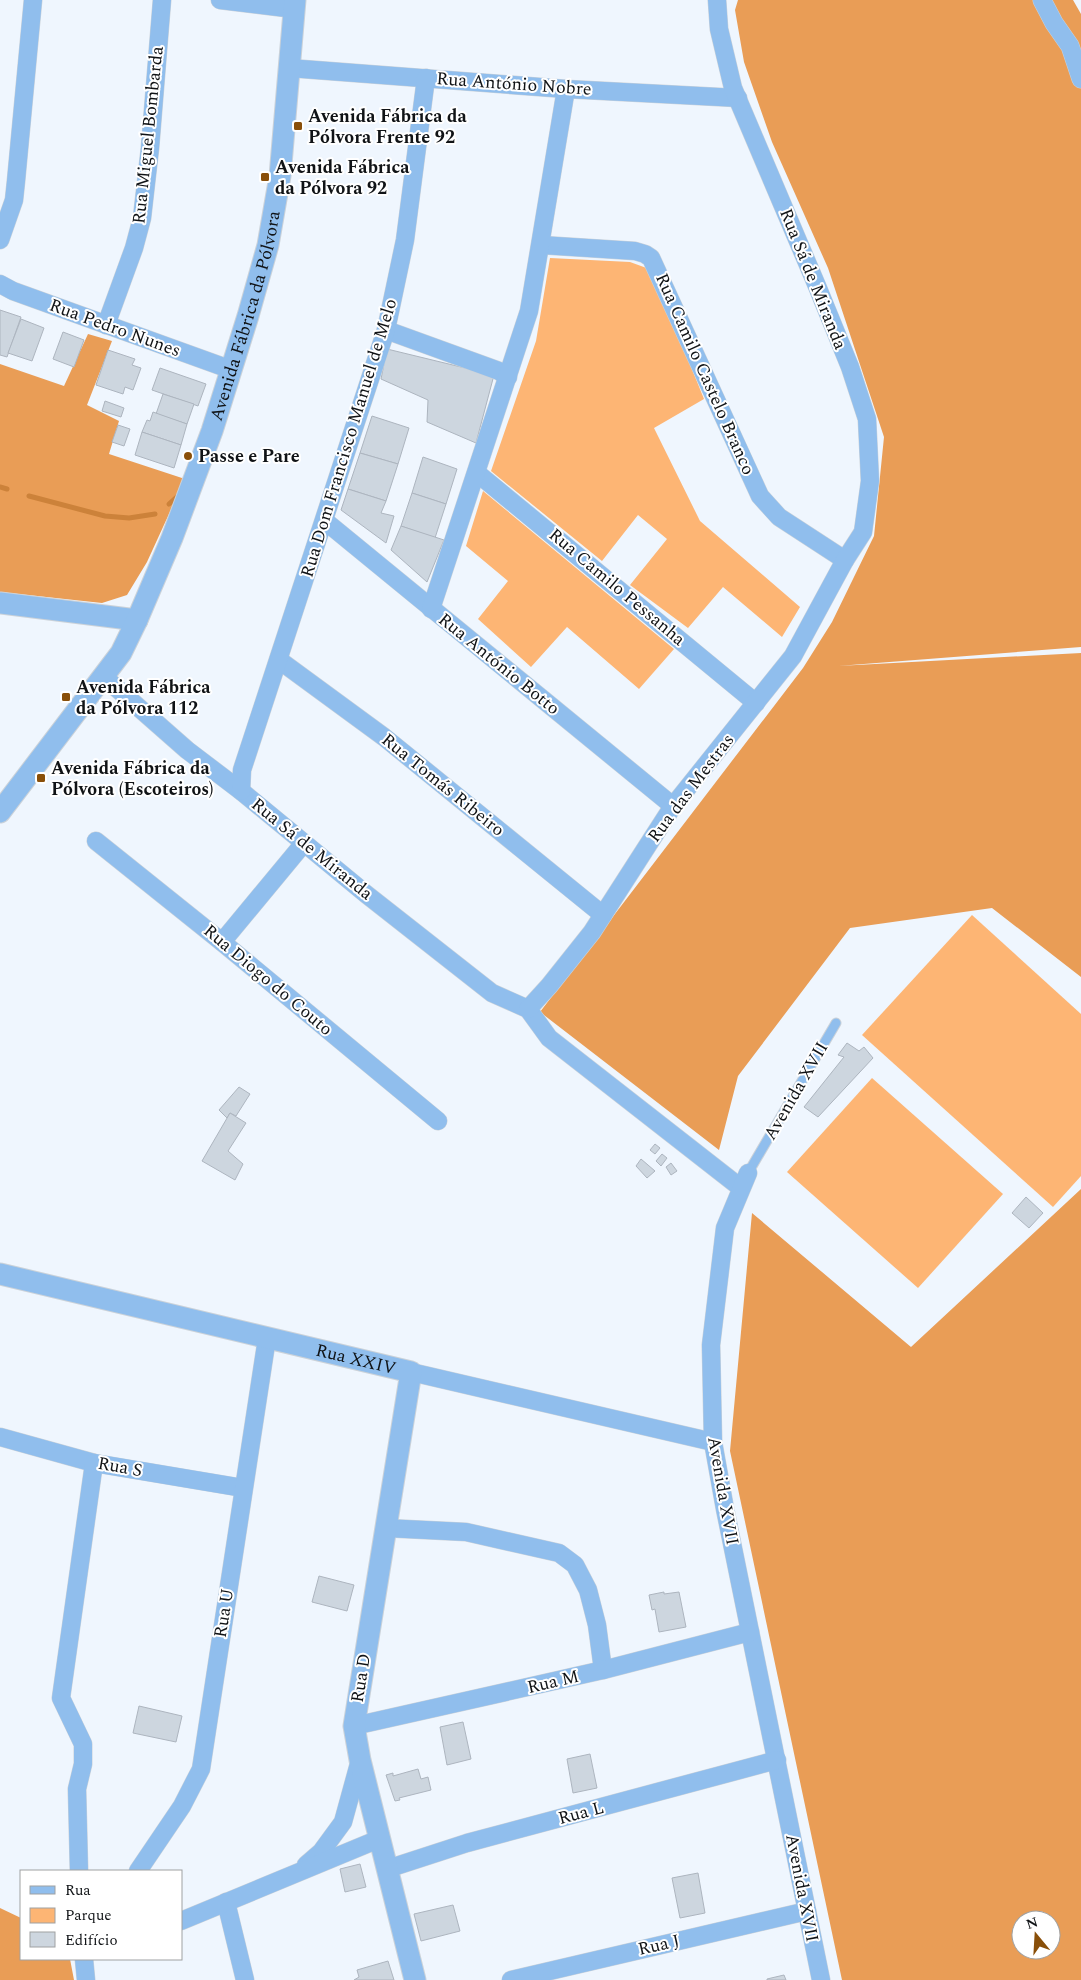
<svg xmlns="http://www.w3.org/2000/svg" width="1081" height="1980" viewBox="0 0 1081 1980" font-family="Spectral,serif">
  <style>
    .green { fill: #fdb574 }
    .forest { fill: #e99d56; fill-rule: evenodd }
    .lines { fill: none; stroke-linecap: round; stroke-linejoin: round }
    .stream { stroke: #cc823a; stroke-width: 5 }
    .building { fill: #cdd6df; stroke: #adb5bf }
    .service-casing { stroke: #cbd2d9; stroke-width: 11 }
    .minor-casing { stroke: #cbd2d9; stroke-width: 19 }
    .tertiary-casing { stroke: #cbd2d9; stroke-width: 23 }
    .service { stroke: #90beed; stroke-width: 9 }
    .minor { stroke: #90beed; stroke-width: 18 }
    .tertiary { stroke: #90beed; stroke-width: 21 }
    .poi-dot { fill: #894f09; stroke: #fff; stroke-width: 2 }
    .labels { text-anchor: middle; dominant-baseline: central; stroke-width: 4; stroke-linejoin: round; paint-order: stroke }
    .street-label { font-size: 18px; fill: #101316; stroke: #fff }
    .poi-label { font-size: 18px; font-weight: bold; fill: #101316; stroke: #fff; text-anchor: start }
  </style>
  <rect width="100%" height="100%" fill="#eff6fe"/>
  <g class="green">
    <path d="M550 258 630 262 652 270 704 399 654 428 700 521 800 607 782 637 723 587 688 628 630 585 667 539 638 515 602 561 491 471 536 341Z"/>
    <path d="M483 491 674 649 639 689 567 627 531 667 478 619 508 581 466 546Z"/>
    <path d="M972 915 1081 1014V1176L1053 1207 862 1035Z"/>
    <path d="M872 1078 1003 1194 918 1288 787 1172Z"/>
  </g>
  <g class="forest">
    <path d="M738 0H1073L1081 14V647L838 666 1081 653V977L992 908 850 928 738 1076 719 1150 540 1012 803 668 832 622 874 536 884 437 828 268 772 142 744 62 735 10Z"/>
    <path d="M88 334 112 341 87 405 119 421 109 454 185 479 147 562 127 595 102 603 0 592V364L64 386Z"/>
    <path d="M1081 1189V1980H842L730 1451 752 1213 911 1347ZM1021 1920H1051V1950H1021Z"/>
    <path d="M0 1908 21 1918V1959H70L74 1980H0Z"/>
  </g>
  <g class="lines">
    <g class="stream">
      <path d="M0 487 7 489"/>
      <path d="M29 496 105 516 129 518 155 514"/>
      <path d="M169 504 179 495"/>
    </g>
  </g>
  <g class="building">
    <path d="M0 310 21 317 7 357 0 355Z"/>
    <path d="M21 319 44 328 32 361 8 353Z"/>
    <path d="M63 332 84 340 74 367 53 359Z"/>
    <path d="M387 349 494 375 476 443 427 422 428 400 381 379Z"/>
    <path d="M108 350 135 359 132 365 141 368 133 390 125 387 123 394 96 385Z"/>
    <path d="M160 368 206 384 198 406 152 390Z"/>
    <path d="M163 394 194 404 187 424 156 414Z"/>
    <path d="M105 401 124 408 121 417 102 411Z"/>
    <path d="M153 412 187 424 181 445 142 432 147 420 150 421Z"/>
    <path d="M372 416 409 428 398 464 360 453Z"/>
    <path d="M118 425 130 429 124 446 112 442Z"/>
    <path d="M142 432 181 445 174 468 135 455Z"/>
    <path d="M360 453 398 464 386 501 348 489Z"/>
    <path d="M423 457 457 469 446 504 412 493Z"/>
    <path d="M348 489 386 501 381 513 394 516 386 543 341 510Z"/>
    <path d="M412 493 446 504 435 538 401 526Z"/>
    <path d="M401 526 444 540 427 582 391 550Z"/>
    <path d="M847 1043 859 1051 864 1047 873 1058 818 1117 804 1107 844 1057 838 1055Z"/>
    <path d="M239 1087 250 1094 236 1116 230 1113 227 1118 219 1110Z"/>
    <path d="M230 1113 246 1123 228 1151 243 1164 235 1180 202 1161Z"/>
    <path d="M655 1144 660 1148 655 1154 650 1150Z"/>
    <path d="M662 1154 667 1158 661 1166 656 1161Z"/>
    <path d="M641 1159 655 1171 647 1178 636 1166Z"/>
    <path d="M671 1163 677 1171 671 1175 666 1167Z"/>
    <path d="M1026 1197 1043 1213 1029 1228 1012 1213Z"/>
    <path d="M319 1576 354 1585 347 1611 312 1602Z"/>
    <path d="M664 1592V1594L679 1592 686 1627 659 1632 655 1609 652 1610 649 1595Z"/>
    <path d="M139 1706 182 1716 176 1742 133 1733Z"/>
    <path d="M463 1722 471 1759 447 1765 440 1727Z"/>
    <path d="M590 1754 597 1788 573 1793 567 1759Z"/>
    <path d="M418 1769 421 1779 428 1777 431 1790 399 1798 400 1800 395 1801 386 1775 393 1773V1776Z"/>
    <path d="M360 1864 366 1887 345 1892 340 1869Z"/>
    <path d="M698 1873 705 1913 680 1918 672 1878Z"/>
    <path d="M453 1905 460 1931 421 1941 414 1914Z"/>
    <path d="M388 1961 394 1980H354L359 1977 357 1970Z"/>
    <path d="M784 1975 786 1980H767V1979Z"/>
  </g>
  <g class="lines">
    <defs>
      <path id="service" d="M748 1173 836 1023"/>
      <g id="minor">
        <path d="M220 0 294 9"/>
        <path d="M1042 0 1054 23 1070 46 1081 79"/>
        <path d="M289 68 566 89 738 98"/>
        <path d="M0 240 14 200 16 181 33 0"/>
        <path d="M541 245 635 251 645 254 651 258 760 496 779 517 845 560"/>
        <path d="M0 284 13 291 232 370"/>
        <path d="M106 325 134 248 142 218 150 148 162 0"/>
        <path d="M386 330 499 371 508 377"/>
        <path d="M477 473 756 703"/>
        <path d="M325 521 673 806"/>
        <path d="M431 609 529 311 566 89"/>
        <path d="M279 660 384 737 603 915"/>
        <path d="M104 677 187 750 241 791 366 894 492 993 528 1009 549 1038 741 1188"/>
        <path d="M241 791 242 770 386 330 405 240 426 78"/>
        <path d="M96 841 222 942 438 1121"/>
        <path d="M222 942 304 843"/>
        <path d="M528 1009 549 986 592 932 673 806 793 656 845 560 863 532 870 481 867 419 850 367 817 286 733 88 719 29 717 0"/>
        <path d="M748 1173 725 1228 711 1345 713 1442 725 1509 821 1980"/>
        <path d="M411 1372 713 1442"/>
        <path d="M0 1437 94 1463 243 1488"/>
        <path d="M385 1528 466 1532 559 1553 575 1565 588 1590 597 1625 603 1670"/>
        <path d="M354 1726 603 1670 750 1632"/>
        <path d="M306 1865 321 1852 343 1822 360 1760"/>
        <path d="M387 1869 467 1843 777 1760"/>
        <path d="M79 1871 77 1789 83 1764V1744L61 1698 94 1463"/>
        <path d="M138 1871 182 1806 201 1769 267 1338"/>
        <path d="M226 1902 245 1980"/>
        <path d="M181 1921 379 1839"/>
        <path d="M84 1959 86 1980"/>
        <path d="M511 1980 807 1911"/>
      </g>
      <g id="tertiary">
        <path d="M0 603 137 620"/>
        <path id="s1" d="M0 812 121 653 137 620 172 538 212 431 248 316 268 245 280 176 295 0"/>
        <path id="s2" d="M0 1274 411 1372 354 1726 360 1760 415 1980"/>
      </g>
    </defs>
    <use href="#service" class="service-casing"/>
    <use href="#minor" class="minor-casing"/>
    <use href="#tertiary" class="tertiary-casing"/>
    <use href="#service" class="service"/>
    <use href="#minor" class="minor"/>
    <use href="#tertiary" class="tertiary"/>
  </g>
  <g class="poi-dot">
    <rect x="293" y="121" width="10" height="10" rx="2.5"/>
    <rect x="260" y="172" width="10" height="10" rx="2.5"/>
    <circle cx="188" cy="456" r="5"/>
    <rect x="61" y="692" width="10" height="10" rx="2.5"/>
    <rect x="36" y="773" width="10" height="10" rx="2.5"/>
  </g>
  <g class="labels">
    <g class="street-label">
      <text transform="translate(514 84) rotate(4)">Rua António Nobre</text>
      <text transform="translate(148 135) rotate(-84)">Rua Miguel Bombarda</text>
      <text transform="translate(813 279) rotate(68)">Rua Sá de Miranda</text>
      <text stroke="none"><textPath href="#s1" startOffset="560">Avenida Fábrica da Pólvora</textPath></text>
      <text transform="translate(115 328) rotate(20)">Rua Pedro Nunes</text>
      <text transform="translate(705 374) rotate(66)">Rua Camilo Castelo Branco</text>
      <text transform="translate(349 438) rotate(-73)">Rua Dom Francisco Manuel de Melo</text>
      <text transform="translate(617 587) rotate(40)">Rua Camilo Pessanha</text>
      <text transform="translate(499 664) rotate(39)">Rua António Botto</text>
      <text transform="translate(443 785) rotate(39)">Rua Tomás Ribeiro</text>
      <text transform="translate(691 788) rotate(-53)">Rua das Mestras</text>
      <text transform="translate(312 849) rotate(39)">Rua Sá de Miranda</text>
      <text transform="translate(268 980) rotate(40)">Rua Diogo do Couto</text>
      <text transform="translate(796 1091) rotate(-60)">Avenida XVII</text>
      <text stroke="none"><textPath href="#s2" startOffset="366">Rua XXIV</textPath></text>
      <text transform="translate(120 1467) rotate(10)">Rua S</text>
      <text transform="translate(723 1491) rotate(80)">Avenida XVII</text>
      <text transform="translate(224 1613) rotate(-81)">Rua U</text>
      <text transform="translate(361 1678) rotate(-81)">Rua D</text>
      <text transform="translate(553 1682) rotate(-13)">Rua M</text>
      <text transform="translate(581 1813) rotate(-15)">Rua L</text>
      <text transform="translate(802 1888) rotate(79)">Avenida XVII</text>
      <text transform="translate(659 1945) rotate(-13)">Rua J</text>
    </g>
    <g class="poi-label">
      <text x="308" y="116">Avenida Fábrica da<tspan x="308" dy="21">Pólvora Frente 92</tspan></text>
      <text x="275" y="167">Avenida Fábrica<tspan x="275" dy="21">da Pólvora 92</tspan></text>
      <text x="198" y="456">Passe e Pare</text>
      <text x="76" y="687">Avenida Fábrica<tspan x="76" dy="21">da Pólvora 112</tspan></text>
      <text x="51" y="768">Avenida Fábrica da<tspan x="51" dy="21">Pólvora (Escoteiros)</tspan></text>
    </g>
  </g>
  <rect x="20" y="1870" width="162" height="90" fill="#ffffff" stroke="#9fa1a2"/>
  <rect x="30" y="1886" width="25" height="8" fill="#90beed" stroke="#9fa1a2"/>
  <text x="65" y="1895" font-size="15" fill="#101316">Rua</text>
  <rect x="30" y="1908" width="25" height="15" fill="#fdb574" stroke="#9fa1a2"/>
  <text x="65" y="1920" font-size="15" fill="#101316">Parque</text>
  <rect x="30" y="1932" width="25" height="15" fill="#cdd6df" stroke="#9fa1a2"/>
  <text x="65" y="1945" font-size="15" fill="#101316">Edifício</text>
  <g transform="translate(1036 1935) rotate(342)"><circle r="24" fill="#ffffff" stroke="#9fa1a2"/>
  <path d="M0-4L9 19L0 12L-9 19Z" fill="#894f09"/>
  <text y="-8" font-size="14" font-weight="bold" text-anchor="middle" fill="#101316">N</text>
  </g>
</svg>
